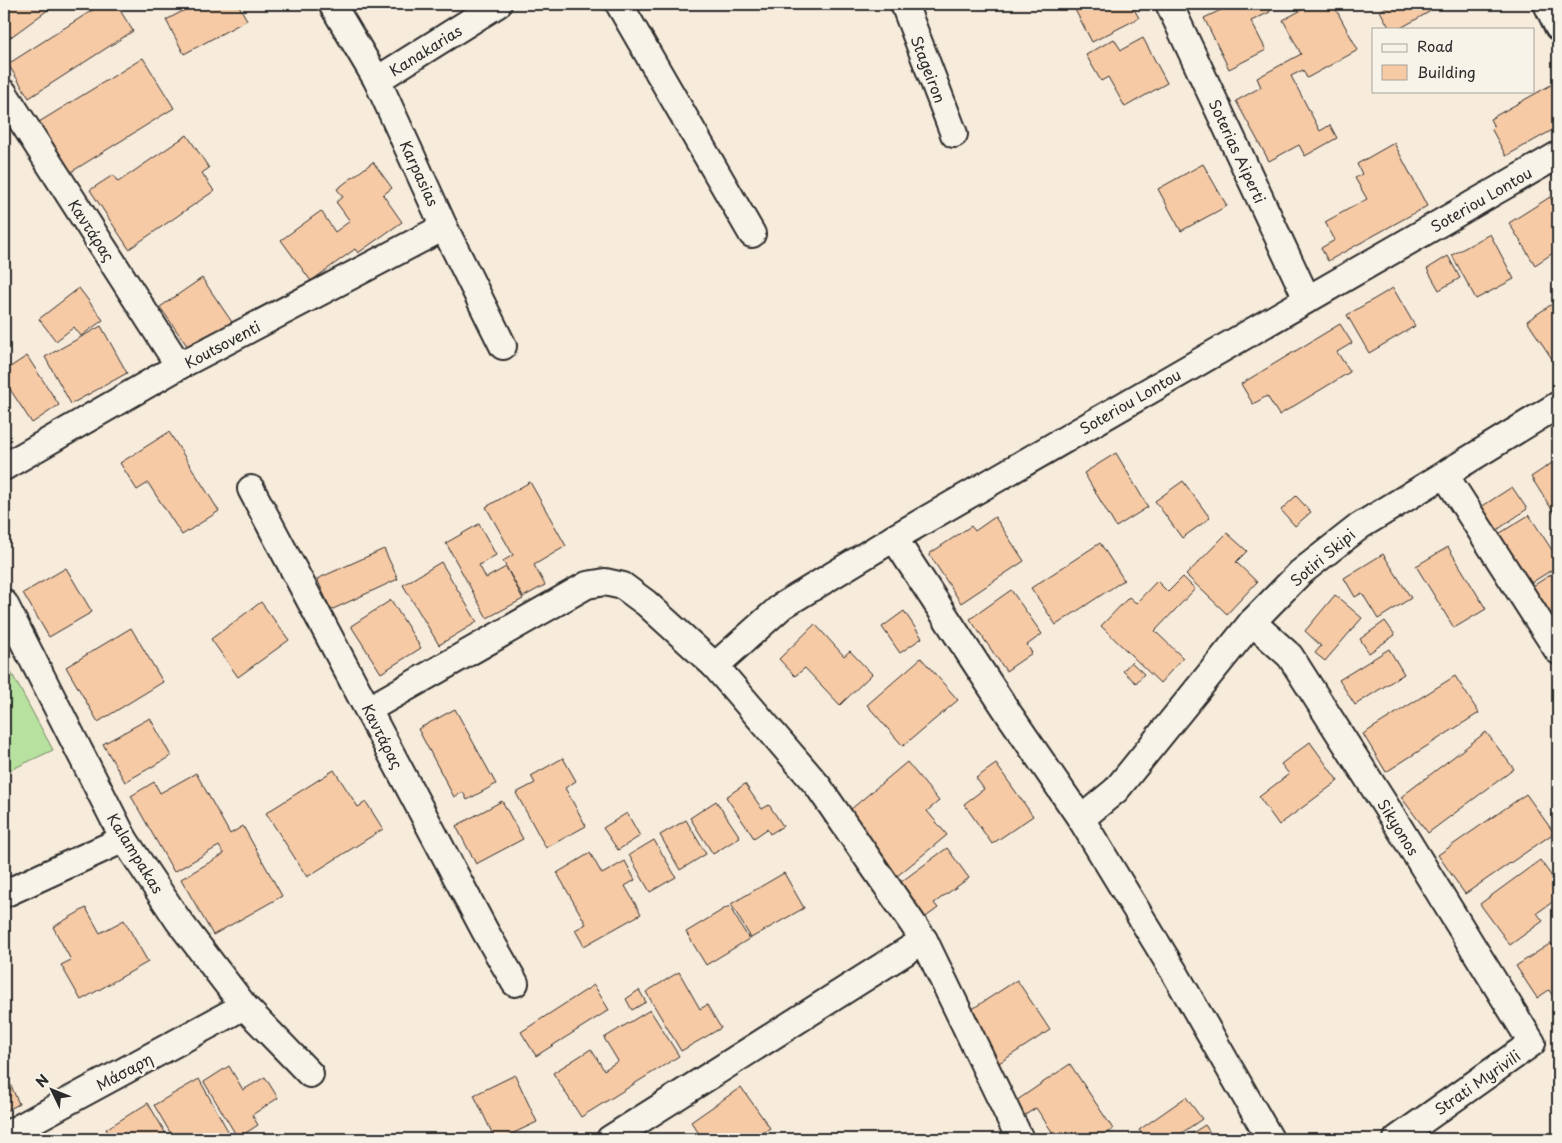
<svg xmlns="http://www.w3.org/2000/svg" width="1562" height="1143" viewBox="0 0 1562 1143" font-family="'Playpen Sans',sans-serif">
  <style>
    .green { fill: #b7e19e; stroke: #718664 }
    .building { fill: #f7caa6; stroke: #2b2b2b }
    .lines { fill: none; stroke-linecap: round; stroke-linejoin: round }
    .minor-casing { stroke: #2b2b2b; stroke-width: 30 }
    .minor { stroke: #f7f3e8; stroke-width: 26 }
    .labels { text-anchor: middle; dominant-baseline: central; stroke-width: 5; stroke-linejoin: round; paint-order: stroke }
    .street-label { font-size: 15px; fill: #2b2b2b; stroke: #f7f3e8 }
  </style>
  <rect width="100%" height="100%" fill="#f7ebdb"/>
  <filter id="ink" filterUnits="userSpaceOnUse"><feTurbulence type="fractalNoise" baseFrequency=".02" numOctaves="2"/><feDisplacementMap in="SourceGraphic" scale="10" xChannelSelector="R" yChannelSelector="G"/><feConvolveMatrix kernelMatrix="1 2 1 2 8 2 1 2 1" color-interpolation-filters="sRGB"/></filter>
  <g filter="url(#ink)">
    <path class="green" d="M4 659 53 750 4 773Z"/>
    <g class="building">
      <path d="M4 4H56L4 42Z"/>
      <path d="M102 4H116L133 31 29 98 8 64Z"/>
      <path d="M196 4H238L247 20 184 54 166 20Z"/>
      <path d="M1072 4H1131L1139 18 1092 42Z"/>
      <path d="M1223 4H1266L1270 12 1251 21 1266 50 1229 69 1204 18 1225 8Z"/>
      <path d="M1313 4H1333L1358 50 1307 78 1303 70 1291 76 1320 131 1330 125 1337 138 1305 156 1299 145 1269 161 1236 101 1261 87 1257 78 1301 54 1283 20Z"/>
      <path d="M1392 4H1424L1429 12 1399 29H1390L1380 11Z"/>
      <path d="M1143 38 1167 83 1125 107 1108 77 1101 81 1086 55 1114 39 1121 50Z"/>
      <path d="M143 58 174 108 71 172 39 122Z"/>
      <path d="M1558 81V127L1506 156 1491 128 1494 127 1490 119Z"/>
      <path d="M187 135 209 168 202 173 214 191 129 249 90 190 113 175 118 182Z"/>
      <path d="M1394 143 1427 206 1328 261 1321 248 1335 240 1325 222 1367 199 1355 178 1362 174 1357 164Z"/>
      <path d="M373 162 392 188 383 195 402 222 358 253 355 249 311 281 281 240 321 211 335 232 350 221 336 202 343 197 337 189Z"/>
      <path d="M1203 164 1227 206 1181 231 1158 189Z"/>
      <path d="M1550 197 1558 210V254L1556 251 1535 265 1509 223Z"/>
      <path d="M1490 234 1514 279 1476 299 1452 255Z"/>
      <path d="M1448 256 1460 278 1439 290 1427 269Z"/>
      <path d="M202 278 236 328 195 357 160 307Z"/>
      <path d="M79 288 103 320 81 336 74 327 56 341 39 319Z"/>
      <path d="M1393 288 1415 326 1369 353 1347 315Z"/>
      <path d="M1558 300V368L1527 321Z"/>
      <path d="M1340 324 1352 343 1337 352 1350 372 1279 415 1267 396 1253 404 1241 384Z"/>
      <path d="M101 326 127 373 71 404 45 357Z"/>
      <path d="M27 356 59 405 32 423 4 380V371Z"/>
      <path d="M169 432 219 511 182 535 148 483 137 490 120 463Z"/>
      <path d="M1116 453 1148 507 1116 527 1084 473Z"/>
      <path d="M1558 459V519L1531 477Z"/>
      <path d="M1183 481 1210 518 1182 538 1155 501Z"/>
      <path d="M530 482 566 546 534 565 545 585 523 597 503 561 513 555 486 507Z"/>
      <path d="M1512 487 1527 509 1497 530 1481 507Z"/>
      <path d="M1296 496 1311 512 1295 526 1281 510Z"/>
      <path d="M1529 515 1558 559V566L1531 583 1523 572 1522 573 1497 535Z"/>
      <path d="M995 517 1024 561 961 603 929 554 971 526 975 531Z"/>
      <path d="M479 524 496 555 479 565 486 578 506 567 523 599 487 618 446 543Z"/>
      <path d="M1227 533 1247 551 1236 562 1257 582 1227 614 1186 575Z"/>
      <path d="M1100 543 1124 580 1056 625 1031 588Z"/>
      <path d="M1448 547 1486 609 1454 628 1416 566Z"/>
      <path d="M384 549 398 579 331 610 317 579Z"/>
      <path d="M1383 554 1411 598 1378 619 1362 593 1355 597 1344 578Z"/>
      <path d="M441 562 477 622 439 645 403 585Z"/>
      <path d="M66 568 92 612 49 637 23 593Z"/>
      <path d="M1558 570V626L1533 586Z"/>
      <path d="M1183 577 1195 589 1155 631 1183 658 1160 683 1101 626 1129 597 1136 603 1157 581 1168 592Z"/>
      <path d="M1011 590 1042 634 1027 645 1032 653 1006 671 970 619Z"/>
      <path d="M1335 595 1362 618 1325 661 1315 653 1321 646 1305 631Z"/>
      <path d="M391 600 421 648 381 673 351 626Z"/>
      <path d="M261 602 289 640 238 677 211 639Z"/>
      <path d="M904 611 922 638 900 653 882 627Z"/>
      <path d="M1385 621 1395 635 1369 653 1360 639Z"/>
      <path d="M815 624 844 656 850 651 872 674 840 705 805 668 795 676 779 659Z"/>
      <path d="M131 628 163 682 98 722 66 667Z"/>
      <path d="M1389 649 1404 674 1355 705 1339 680Z"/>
      <path d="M921 658 958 700 903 746 867 705Z"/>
      <path d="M1131 662 1144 674 1136 683 1123 671Z"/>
      <path d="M1455 676 1479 713 1386 772 1363 734Z"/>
      <path d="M455 709 496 784 467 800 463 792 454 797 418 729Z"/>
      <path d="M150 718 171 756 125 782 103 744Z"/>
      <path d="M1486 732 1514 769 1428 833 1401 797Z"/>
      <path d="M1310 742 1338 781 1279 825 1259 797 1289 774 1281 764Z"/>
      <path d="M563 758 576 781 565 788 586 826 546 848 516 793 535 783 531 776Z"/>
      <path d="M907 762 939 801 927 811 947 835 896 877 844 815Z"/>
      <path d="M996 764 1033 816 992 844 964 804 984 789 976 778Z"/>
      <path d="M334 770 358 807 366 802 383 829 307 877 266 813Z"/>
      <path d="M196 773 230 834 243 826 282 896 213 935 181 879 224 854 219 846 174 872 131 796 154 782 160 793Z"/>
      <path d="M745 784 762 809 769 805 783 826 770 834 767 829 754 838 726 797Z"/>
      <path d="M1526 794 1554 833 1465 894 1438 855Z"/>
      <path d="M502 801 523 839 476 864 456 826Z"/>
      <path d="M716 801 740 837 713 854 690 818Z"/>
      <path d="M627 813 640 836 618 850 603 828Z"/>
      <path d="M686 820 706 854 680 870 660 835Z"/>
      <path d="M654 840 676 877 650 892 629 855Z"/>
      <path d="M947 848 969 878 934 903 938 908 919 922 894 887Z"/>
      <path d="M590 853 602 874 625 861 635 880 625 886 641 914 584 946 575 930 586 924 557 873Z"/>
      <path d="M1540 860 1558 885V898L1537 913 1543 921 1510 945 1480 904Z"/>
      <path d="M784 873 804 908 751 938 731 904Z"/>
      <path d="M729 906 749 939 706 965 686 932Z"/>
      <path d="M86 908 100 933 124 920 148 962 81 1000 61 965 71 960 53 927Z"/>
      <path d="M1551 943 1558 953V1004L1549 990 1537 998 1516 966Z"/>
      <path d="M679 972 700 1009 707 1005 721 1028 681 1051 646 992Z"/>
      <path d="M1017 980 1050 1030 999 1063 966 1013Z"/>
      <path d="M594 985 609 1010 536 1056 521 1032Z"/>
      <path d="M639 990 646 1002 632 1010 626 999Z"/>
      <path d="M650 1010 679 1056 581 1117 553 1073 591 1049 604 1070 618 1061 604 1038Z"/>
      <path d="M1070 1064 1113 1129 1097 1139H1057L1036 1108 1022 1117 1013 1103Z"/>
      <path d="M229 1066 243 1090 265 1077 278 1098 252 1115 258 1125 238 1138 204 1082Z"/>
      <path d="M4 1070 19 1104 4 1112Z"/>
      <path d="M515 1075 537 1122 501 1139H495L474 1095Z"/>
      <path d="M199 1079 228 1131 213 1139H174L154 1105Z"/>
      <path d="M741 1087 770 1128 764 1132 769 1139H703L691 1122Z"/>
      <path d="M1186 1097 1202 1119 1173 1139H1146L1139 1130Z"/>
      <path d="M148 1103 169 1139H112L106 1129Z"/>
      <path d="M1205 1125 1214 1139H1183Z"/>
    </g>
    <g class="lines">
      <defs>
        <g id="minor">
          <path d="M332 4 377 80 444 227 503 346"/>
          <path d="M619 4 752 234"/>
          <path d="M904 4 954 134"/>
          <path d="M1169 4 1307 299"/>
          <path d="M1547 4 1558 27"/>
          <path d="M377 80 498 4"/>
          <path d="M4 93 179 366"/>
          <path d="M4 467 179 366 444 227"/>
          <path d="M1445 475 1558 651"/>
          <path d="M251 489 485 931 515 983"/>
          <path d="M894 538 1009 714 1081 819 1176 975 1270 1139"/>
          <path d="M4 603 124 839 178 920 244 1006 310 1074"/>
          <path d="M1252 622 1290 656 1392 816 1532 1043 1397 1139"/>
          <path d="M715 666 782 606 894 538 1558 155"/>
          <path d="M369 709 587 585 605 582 623 586 646 603 715 666 818 786 924 940 1020 1139"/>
          <path d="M1081 819 1116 790 1252 622 1300 573 1360 526 1558 405"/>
          <path d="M4 894 124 839"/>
          <path d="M4 1136 244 1006"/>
          <path d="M610 1139 924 940"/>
        </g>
      </defs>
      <use href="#minor" class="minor-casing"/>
      <use href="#minor" class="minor"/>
    </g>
  </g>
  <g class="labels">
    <g class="street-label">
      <text transform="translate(425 50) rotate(-32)">Kanakarias</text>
      <text transform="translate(929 69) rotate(69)">Stageiron</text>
      <text transform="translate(1238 151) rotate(65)">Soterias Aiperti</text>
      <text transform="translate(420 173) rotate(65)">Karpasias</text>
      <text transform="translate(1481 199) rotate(-30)">Soteriou Lontou</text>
      <text transform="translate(92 230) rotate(57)">Καντάρας</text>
      <text transform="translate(222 344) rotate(-28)">Koutsoventi</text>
      <text transform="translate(1130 401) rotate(-30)">Soteriou Lontou</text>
      <text transform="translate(1322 557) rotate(-40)">Sotiri Skipi</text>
      <text transform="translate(383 736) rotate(63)">Καντάρας</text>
      <text transform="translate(1399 827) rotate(58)">Sikyonos</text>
      <text transform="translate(136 853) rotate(58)">Kalampakas</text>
      <text transform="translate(124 1071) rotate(-28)">Μάσαρη</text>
      <text transform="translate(1477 1082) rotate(-35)">Strati Myrivili</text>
    </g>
  </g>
  <rect width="1562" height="1143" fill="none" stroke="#f7f3e8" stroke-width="20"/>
  <rect x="10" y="10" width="1542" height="1123" fill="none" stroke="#2b2b2b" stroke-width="2" filter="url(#ink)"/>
  <rect x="1372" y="28" width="162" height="65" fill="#f7f3e8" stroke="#a5a39c"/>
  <rect x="1382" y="44" width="25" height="8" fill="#f7f3e8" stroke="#a5a39c"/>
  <text x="1417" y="52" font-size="15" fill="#2b2b2b">Road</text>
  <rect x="1382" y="65" width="25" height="15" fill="#f7caa6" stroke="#a5a39c"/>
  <text x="1417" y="78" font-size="15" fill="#2b2b2b">Building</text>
  <g transform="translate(52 1090) rotate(313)" stroke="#f7f3e8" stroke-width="4" paint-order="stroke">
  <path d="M0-4L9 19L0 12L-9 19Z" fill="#2b2b2b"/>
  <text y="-8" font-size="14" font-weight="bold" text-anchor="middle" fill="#2b2b2b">N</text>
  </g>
</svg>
